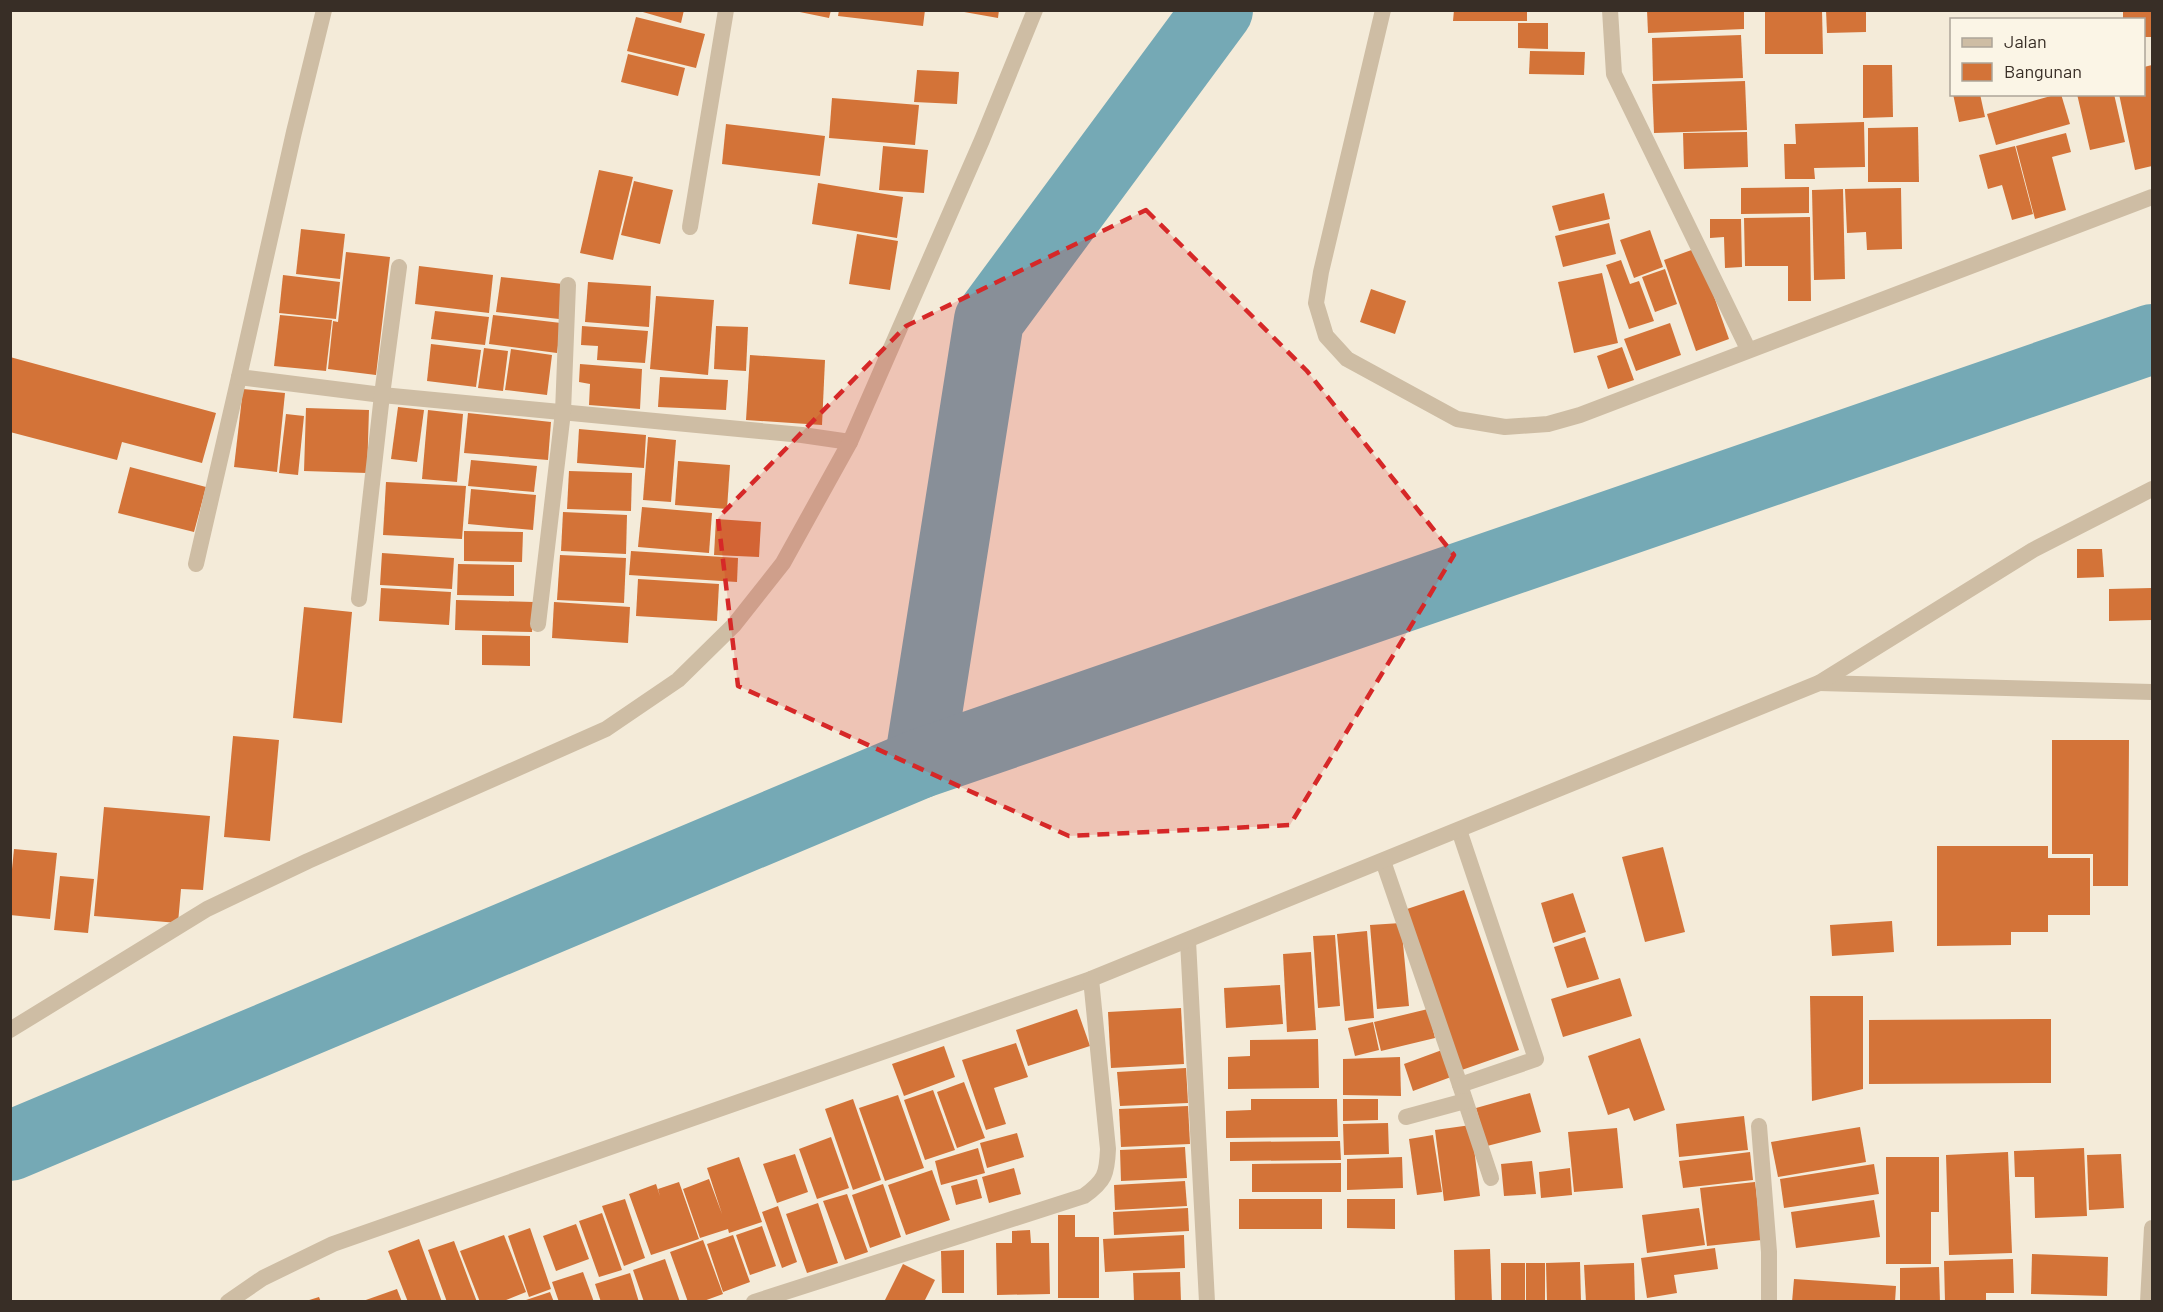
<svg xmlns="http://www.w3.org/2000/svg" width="2163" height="1312" viewBox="0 0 2163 1312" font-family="Barlow,sans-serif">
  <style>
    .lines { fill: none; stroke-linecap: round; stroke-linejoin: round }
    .river { stroke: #75a9b5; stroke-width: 70 }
    .building { fill: #d37338 }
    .service { stroke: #cebda4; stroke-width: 16 }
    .minor { stroke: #cebda4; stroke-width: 16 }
    .marked { fill: #d62828; fill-opacity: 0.2; stroke: #d62828; stroke-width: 4.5; stroke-dasharray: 12 8; stroke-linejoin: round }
  </style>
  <rect width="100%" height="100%" fill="#f4ebd9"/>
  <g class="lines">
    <g class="river">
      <path d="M919 764 989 320 1218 10"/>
      <path d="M10 1146 919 764 2152 339"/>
    </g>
  </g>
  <g class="building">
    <path d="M636 10H684L681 23Z"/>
    <path d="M790 10H831L829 18Z"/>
    <path d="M839 10H925L923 26 838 16Z"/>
    <path d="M953 10H999L998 18Z"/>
    <path d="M1454 10H1527V21H1453Z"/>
    <path d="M1647 10H1744V29L1648 33Z"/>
    <path d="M1765 10H1822L1823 54H1765Z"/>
    <path d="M1826 10H1866V32L1827 33Z"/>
    <path d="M2123 10H2152V37H2144V20H2123Z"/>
    <path d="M636 17 705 34 696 68 627 51Z"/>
    <path d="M1518 23H1548V49L1518 48Z"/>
    <path d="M1741 35 1743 78 1653 81 1652 38Z"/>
    <path d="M1530 51 1585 52 1584 75 1529 74Z"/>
    <path d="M628 54 685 68 678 96 621 82Z"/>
    <path d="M1863 65H1892L1893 117 1863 118Z"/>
    <path d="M2152 65V166L2135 170 2119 94H2144V67Z"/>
    <path d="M917 70 959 72 957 104 914 102Z"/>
    <path d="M1745 81 1747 130 1654 133 1652 84Z"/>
    <path d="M1953 94H1980L1985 117 1959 122Z"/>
    <path d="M2058 94H2061L2070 124 1996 145 1987 114Z"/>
    <path d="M2077 94H2114L2125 142 2090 150Z"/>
    <path d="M832 98 919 105 915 145 829 138Z"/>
    <path d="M1864 122 1865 167 1814 168 1815 179H1785L1784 144H1796L1795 124Z"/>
    <path d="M726 124 825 136 820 176 722 164Z"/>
    <path d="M1918 127 1919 182H1868V128Z"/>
    <path d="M1747 132 1748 167 1684 169 1683 133Z"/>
    <path d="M2066 133 2071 152 2052 157 2066 210 2035 219 2016 146Z"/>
    <path d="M883 146 928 150 924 193 879 190Z"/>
    <path d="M2015 146 2033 214 2012 220 2002 185 1988 189 1979 155Z"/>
    <path d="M599 170 633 177 613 260 580 253Z"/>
    <path d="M634 181 673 190 660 244 621 235Z"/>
    <path d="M818 183 903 197 897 238 812 224Z"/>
    <path d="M1809 187V213L1741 214V188Z"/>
    <path d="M1901 188 1902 249 1867 250 1866 232 1847 233 1845 189Z"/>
    <path d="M1843 189 1845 279 1814 280 1812 190Z"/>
    <path d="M1604 193 1610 219 1559 231 1552 206Z"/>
    <path d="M1810 217 1811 301H1788V266H1745L1744 218Z"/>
    <path d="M1710 219H1741L1742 267 1725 268 1724 237 1710 238Z"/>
    <path d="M1609 223 1616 254 1563 267 1555 236Z"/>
    <path d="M301 229 345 234 340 279 296 274Z"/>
    <path d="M1650 230 1663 267 1634 278 1620 240Z"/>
    <path d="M857 234 898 241 890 290 849 284Z"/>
    <path d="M1697 248 1729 339 1696 351 1664 260Z"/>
    <path d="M346 252 390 257 376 375 328 369 333 321 338 322Z"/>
    <path d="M1621 260 1630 284 1639 281 1654 321 1629 329 1606 265Z"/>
    <path d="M419 266 493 275 489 313 415 304Z"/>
    <path d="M1665 269 1677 304 1655 312 1642 277Z"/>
    <path d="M1602 273 1618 343 1574 353 1558 282Z"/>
    <path d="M283 275 340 282 336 319 279 313Z"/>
    <path d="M501 277 563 284 559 319 496 312Z"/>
    <path d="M588 282 651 286 649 327 585 322Z"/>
    <path d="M1371 289 1406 301 1395 334 1360 322Z"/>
    <path d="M656 296 714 300 708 375 650 369Z"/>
    <path d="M435 311 489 317 485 345 431 339Z"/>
    <path d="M280 315 332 320 326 371 274 366Z"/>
    <path d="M493 315 561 323 557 353 489 344Z"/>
    <path d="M1670 323 1681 355 1636 371 1624 339Z"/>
    <path d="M582 326 648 331 645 363 597 360 598 346 581 345Z"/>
    <path d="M716 326 748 327 746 371 714 369Z"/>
    <path d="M431 344 481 350 476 387 427 381Z"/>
    <path d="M1622 347 1634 380 1608 389 1597 356Z"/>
    <path d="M484 348 508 351 503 391 478 388Z"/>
    <path d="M511 349 552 355 547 395 505 390Z"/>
    <path d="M750 355 825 360 822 425 746 420Z"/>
    <path d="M10 357 216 413 202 463 122 442 117 460 10 432Z"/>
    <path d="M580 364 642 369 640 409 589 405 590 384 579 382Z"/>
    <path d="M660 377 728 380 726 410 658 407Z"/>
    <path d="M243 389 285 393 277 472 234 467Z"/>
    <path d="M398 407 424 410 417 462 391 459Z"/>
    <path d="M306 408 369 410 367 473 304 471Z"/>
    <path d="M428 410 463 414 457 482 422 479Z"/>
    <path d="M468 413 551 422 548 460 464 453Z"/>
    <path d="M286 414 304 416 298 475 279 473Z"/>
    <path d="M579 429 646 435 644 468 577 463Z"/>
    <path d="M648 437 676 440 671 502 643 500Z"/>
    <path d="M471 460 537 466 534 492 468 486Z"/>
    <path d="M678 461 730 465 727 509 675 505Z"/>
    <path d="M130 467 206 487 194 532 118 513Z"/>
    <path d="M569 471 632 473 631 511 567 509Z"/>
    <path d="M386 482 466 486 462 539 383 535Z"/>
    <path d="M471 489 536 495 533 530 468 524Z"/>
    <path d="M642 507 712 513 709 553 638 547Z"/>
    <path d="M563 512 627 515 626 554 561 551Z"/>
    <path d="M716 519 761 522 759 557 714 555Z"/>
    <path d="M464 531 523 532 522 562 464 561Z"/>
    <path d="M2077 549H2102L2104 577 2077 578Z"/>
    <path d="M631 551 738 558 737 582 629 575Z"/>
    <path d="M382 553 454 558 452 589 380 585Z"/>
    <path d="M560 555 626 558 624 603 557 600Z"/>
    <path d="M458 564 514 565V596L457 595Z"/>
    <path d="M638 579 719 584 717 621 636 616Z"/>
    <path d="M381 588 451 592 449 625 379 621Z"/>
    <path d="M2152 588V620L2109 621V589Z"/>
    <path d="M456 600 534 602 532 632 455 630Z"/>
    <path d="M554 602 630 607 628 643 552 638Z"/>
    <path d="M304 607 352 612 342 723 293 718Z"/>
    <path d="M482 635 530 636V666L482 665Z"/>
    <path d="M233 736 279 740 270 841 224 837Z"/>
    <path d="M2052 740H2129L2128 886H2093V854H2052Z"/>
    <path d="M104 807 210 816 203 890 181 889 178 923 94 916Z"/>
    <path d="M1937 846H2048V858H2090V915H2048V932H2011V945L1937 946Z"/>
    <path d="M1663 847 1685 932 1645 942 1622 857Z"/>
    <path d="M14 849 57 853 50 919 10 915V889Z"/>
    <path d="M60 876 94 879 88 933 54 930Z"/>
    <path d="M1464 890 1519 1050 1456 1072 1401 911Z"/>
    <path d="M1573 893 1586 932 1553 943 1541 903Z"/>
    <path d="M1892 921 1894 952 1832 956 1830 925Z"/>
    <path d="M1401 923 1409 1006 1377 1009 1370 925Z"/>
    <path d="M1367 931 1374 1018 1345 1021 1337 934Z"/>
    <path d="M1335 935 1340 1006 1318 1008 1313 936Z"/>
    <path d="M1585 937 1599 979 1567 988 1554 947Z"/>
    <path d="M1311 952 1316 1030 1287 1032 1283 954Z"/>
    <path d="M1620 978 1632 1016 1563 1037 1551 999Z"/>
    <path d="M1280 985 1283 1024 1226 1028 1224 988Z"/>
    <path d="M1810 996H1863V1089L1812 1101Z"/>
    <path d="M1181 1008 1184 1064 1111 1068 1108 1012Z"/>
    <path d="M1077 1009 1090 1046 1028 1066 1016 1030Z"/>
    <path d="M1428 1009 1435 1038 1381 1051 1374 1022Z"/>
    <path d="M2051 1019V1083L1869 1084V1020Z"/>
    <path d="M1373 1022 1379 1050 1355 1056 1348 1028Z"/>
    <path d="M1640 1038 1665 1110 1634 1121 1629 1108 1608 1115 1588 1056Z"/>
    <path d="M1318 1039 1319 1088 1228 1089V1057L1250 1056V1040Z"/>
    <path d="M1016 1043 1028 1077 994 1088 1006 1124 986 1130 962 1060Z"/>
    <path d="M944 1046 955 1077 904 1096 892 1064Z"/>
    <path d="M1442 1050 1451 1077 1413 1091 1404 1064Z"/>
    <path d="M1400 1057 1401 1096 1343 1095V1059Z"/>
    <path d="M1186 1068 1188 1103 1120 1106 1117 1072Z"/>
    <path d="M964 1082 985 1138 957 1148 937 1092Z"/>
    <path d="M933 1090 955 1150 925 1160 904 1100Z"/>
    <path d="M1530 1093 1541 1132 1487 1146 1476 1108Z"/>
    <path d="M898 1095 924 1168 885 1181 859 1108Z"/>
    <path d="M853 1099 881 1180 853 1190 825 1109Z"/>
    <path d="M1251 1099H1337L1338 1137 1226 1138V1111L1251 1110Z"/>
    <path d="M1343 1099H1378V1120L1343 1121Z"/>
    <path d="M1188 1106 1190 1144 1121 1147 1119 1109Z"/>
    <path d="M1744 1116 1748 1150 1679 1157 1676 1124Z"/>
    <path d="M1388 1123 1389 1154 1344 1155 1343 1124Z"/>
    <path d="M1471 1125 1480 1196 1444 1201 1435 1130Z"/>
    <path d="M1860 1127 1866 1162 1778 1177 1771 1142Z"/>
    <path d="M1617 1128 1623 1188 1574 1192 1568 1132Z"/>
    <path d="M1017 1133 1024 1157 987 1168 980 1143Z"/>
    <path d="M1433 1135 1442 1192 1417 1195 1409 1139Z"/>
    <path d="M831 1137 849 1188 817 1199 799 1149Z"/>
    <path d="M1340 1141 1341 1160 1230 1161V1142Z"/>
    <path d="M1185 1147 1187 1178 1121 1181 1120 1150Z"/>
    <path d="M978 1148 985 1173 941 1185 935 1161Z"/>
    <path d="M2084 1148 2087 1216 2035 1218 2034 1177H2015L2014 1151Z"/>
    <path d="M1750 1152 1753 1180 1683 1188 1679 1161Z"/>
    <path d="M2008 1152 2012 1253 1949 1255 1946 1155Z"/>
    <path d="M795 1154 808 1192 777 1203 763 1164Z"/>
    <path d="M2121 1154 2124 1208 2089 1210 2087 1155Z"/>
    <path d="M739 1157 762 1222 729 1233 728 1229 700 1238 683 1189 709 1179 722 1214 707 1168Z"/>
    <path d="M1402 1157 1403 1188 1347 1190V1159Z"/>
    <path d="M1886 1157H1939V1212H1931V1264H1886Z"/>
    <path d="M1532 1161 1536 1194 1504 1196 1501 1164Z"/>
    <path d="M1341 1163V1192H1252V1164Z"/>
    <path d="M1874 1164 1879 1194 1784 1208 1780 1179Z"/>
    <path d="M1014 1168 1021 1194 989 1203 982 1177Z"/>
    <path d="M1570 1168 1572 1195 1541 1198 1539 1172Z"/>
    <path d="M932 1170 950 1220 906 1235 888 1185Z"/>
    <path d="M977 1179 982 1198 956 1205 951 1186Z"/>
    <path d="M1185 1181 1187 1206 1115 1210 1114 1185Z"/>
    <path d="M679 1182 699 1239 651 1255 629 1194 656 1184 660 1196 658 1189Z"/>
    <path d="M1755 1182 1762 1240 1707 1246 1700 1188Z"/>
    <path d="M883 1184 901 1237 870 1248 852 1195Z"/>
    <path d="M847 1194 868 1252 845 1260 823 1201Z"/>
    <path d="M625 1199 645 1258 624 1266 602 1206Z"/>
    <rect x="1239" y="1199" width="83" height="30"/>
    <path d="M1347 1199H1395V1229L1347 1228Z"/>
    <path d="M1874 1200 1880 1237 1796 1248 1791 1212Z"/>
    <path d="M818 1203 838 1263 807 1273 786 1214Z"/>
    <path d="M778 1206 797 1262 782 1268 762 1212Z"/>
    <path d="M1188 1208 1189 1231 1114 1235 1113 1212Z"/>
    <path d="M1699 1208 1705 1245 1647 1253 1642 1215Z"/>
    <path d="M602 1213 622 1270 599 1277 579 1221Z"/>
    <path d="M1058 1215H1075V1237H1099V1298H1058Z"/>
    <path d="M576 1224 589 1259 556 1271 543 1236Z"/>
    <path d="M762 1226 776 1266 750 1275 736 1235Z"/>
    <path d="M530 1228 551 1289 529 1297 508 1236Z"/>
    <path d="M1030 1230 1031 1243H1049L1050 1294 997 1295 996 1243H1012V1231Z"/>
    <path d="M504 1235 526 1292 501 1302H480L460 1251Z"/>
    <path d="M733 1235 750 1282 723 1292 707 1244Z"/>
    <path d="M1184 1235 1185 1268 1105 1272 1103 1239Z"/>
    <path d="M419 1239 442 1302H408L388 1251Z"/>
    <path d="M703 1240 723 1294 701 1302H688L670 1252Z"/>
    <path d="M454 1241 477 1302H447L428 1250Z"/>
    <path d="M1715 1248 1718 1269 1674 1275 1677 1293 1647 1298 1641 1258Z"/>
    <path d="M1490 1249 1492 1302H1455L1454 1250Z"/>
    <path d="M964 1250V1293H942L941 1251Z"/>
    <path d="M2032 1254 2108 1257 2107 1296 2031 1294Z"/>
    <path d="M665 1259 680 1302H644L633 1270Z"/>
    <path d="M2013 1259 2014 1293H1986V1302H1945L1944 1261Z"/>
    <path d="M1580 1262 1581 1302H1547L1546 1263Z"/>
    <rect x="1501" y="1263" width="24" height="39"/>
    <rect x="1526" y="1263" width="19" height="39"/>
    <path d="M1634 1263 1635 1302H1586L1584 1265Z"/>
    <path d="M903 1264 935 1280 924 1302H884Z"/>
    <path d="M1939 1267 1940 1302H1900V1268Z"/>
    <path d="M583 1272 594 1302H559L552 1282Z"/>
    <path d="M1180 1272 1181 1302H1134L1133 1273Z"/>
    <path d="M630 1273 639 1302H601L595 1284Z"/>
    <path d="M1794 1279 1896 1286 1895 1302H1792Z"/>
    <path d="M397 1289 402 1302H363V1301Z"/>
    <path d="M550 1292 554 1302H523V1301Z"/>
    <path d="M319 1297 321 1302H306V1301Z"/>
  </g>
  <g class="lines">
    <path class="service" d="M196 564 239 377"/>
    <g class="minor">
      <path d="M324 10 294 132 239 377 382 395 802 435 850 442"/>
      <path d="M1383 10 1321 272 1316 303 1326 336 1347 359 1457 419 1505 427 1548 424 1580 415 2152 197"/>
      <path d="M1610 10 1614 74 1748 349"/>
      <path d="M690 227 726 10"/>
      <path d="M359 599 382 395 399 267"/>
      <path d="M538 624 563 412 568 285"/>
      <path d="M1819 683 2152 692"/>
      <path d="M1383 861 1460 1085 1536 1059 1459 830"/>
      <path d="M1188 941 1207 1302"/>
      <path d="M10 1030 207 909 308 861 606 729 678 680 734 625 783 563 850 442 982 140 1035 10"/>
      <path d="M1460 1085 1491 1178"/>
      <path d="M1406 1117 1465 1101"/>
      <path d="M1759 1126 1769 1252V1302"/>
      <path d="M228 1302 263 1278 333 1244 1091 979 1819 683 2033 550 2152 489"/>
      <path d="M754 1302 1084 1196C1105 1181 1107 1174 1108 1149L1091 979"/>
      <path d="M2148 1302 2152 1228"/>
    </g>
  </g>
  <path class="marked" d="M1146 210 1307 371 1454 555 1290 825 1069 836 738 686 718 518 906 326Z"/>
  <rect width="2163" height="1312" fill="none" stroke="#382e26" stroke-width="24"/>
  <rect x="1950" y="18" width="195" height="78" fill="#fbf5e6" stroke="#ada599" stroke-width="1.5"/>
  <rect x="1962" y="38" width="30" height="9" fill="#cebda4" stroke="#ada599" stroke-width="1.5"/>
  <text x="2004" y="48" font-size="18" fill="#382e26">Jalan</text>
  <rect x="1962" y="63" width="30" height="18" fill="#d37338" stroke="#ada599" stroke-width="1.5"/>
  <text x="2004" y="78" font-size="18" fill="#382e26">Bangunan</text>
</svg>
